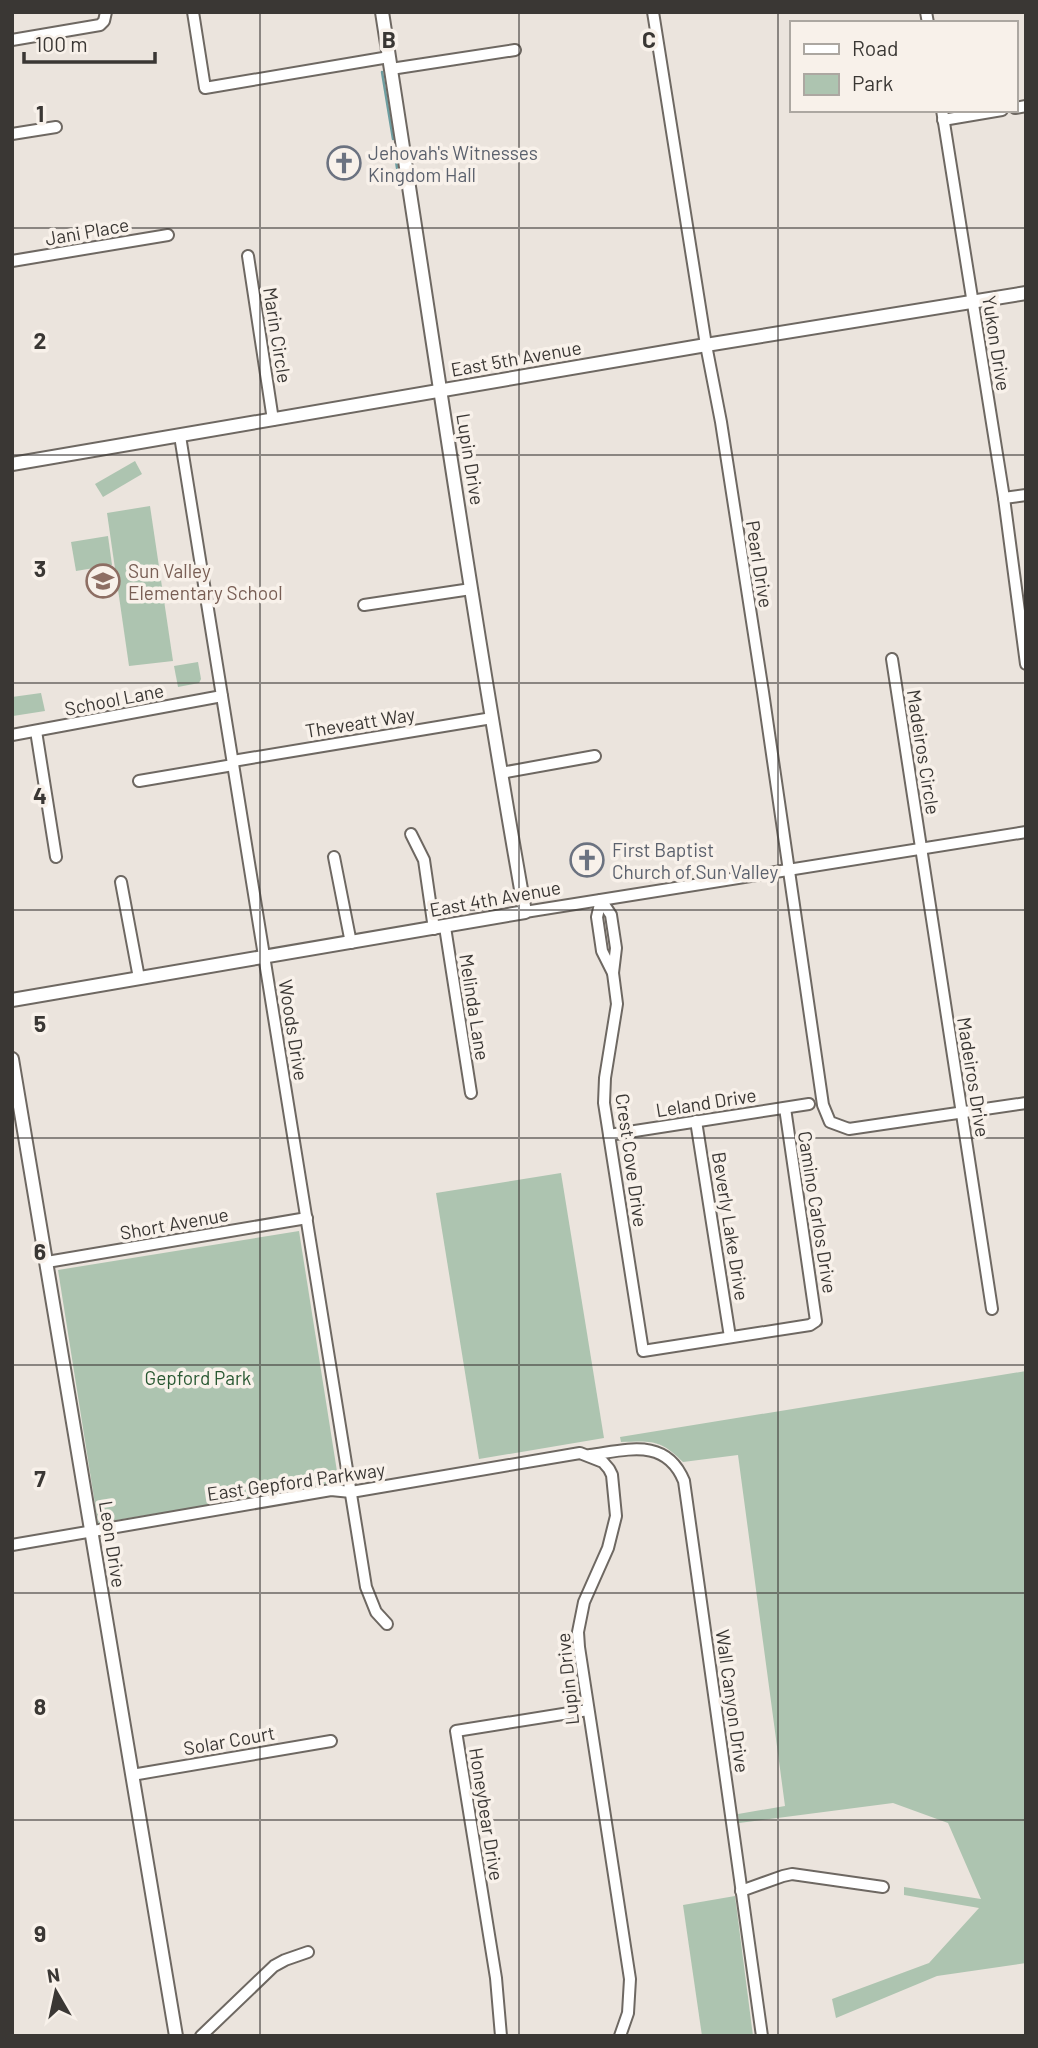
<svg xmlns="http://www.w3.org/2000/svg" width="1038" height="2048" viewBox="0 0 1038 2048" font-family="Barlow,sans-serif">
  <style>
    .green { fill: #adc4b0 }
    .lines { fill: none; stroke-linecap: round; stroke-linejoin: round }
    .stream { stroke: #6d9ea1; stroke-width: 2.5 }
    .minor-casing { stroke: #6e6862; stroke-width: 14 }
    .tertiary-casing { stroke: #6e6862; stroke-width: 16 }
    .minor { stroke: #fff; stroke-width: 10 }
    .tertiary { stroke: #fff; stroke-width: 12 }
    .grid { fill: none; stroke: #3a3734; stroke-width: 2; stroke-opacity: 0.55 }
    .labels { text-anchor: middle; dominant-baseline: central; stroke-width: 7; stroke-linejoin: round; paint-order: stroke }
    .worship-label { font-size: 19px; fill: #5b616d; stroke: #f8f1ea; text-anchor: start }
    .street-label { font-size: 19px; fill: #3a3734; stroke: #f8f1ea }
    .education-label { font-size: 19px; fill: #785e54; stroke: #f8f1ea; text-anchor: start }
    .park-label { font-size: 19px; fill: #285832; stroke: #f8f1ea }
    .grid-label { font-size: 23px; text-anchor: middle; font-weight: bold; fill: #3a3734; stroke: #f8f1ea; stroke-width: 7; stroke-linejoin: round; paint-order: stroke }
  </style>
  <rect width="100%" height="100%" fill="#ebe4dd"/>
  <g class="green">
    <path d="M135 461 142 474 103 497 95 484Z"/>
    <path d="M150 506 173 661 129 666 107 513Z"/>
    <path d="M108 536 112 565 76 571 71 542Z"/>
    <path d="M198 662 201 679 199 683 178 687 174 666Z"/>
    <path d="M41 693 45 711 13 716 12 697Z"/>
    <path d="M561 1173 604 1438 479 1459 436 1193Z"/>
    <path d="M299 1231 339 1484 98 1523 58 1270Z"/>
    <path d="M1026 1371V1963L937 1976 836 2018 832 1999 929 1963 979 1908 904 1895V1887L981 1899 948 1823 893 1803 739 1823 738 1814 785 1806 738 1455 683 1462C660 1439 652 1441 621 1442L620 1437Z"/>
    <path d="M735 1896 753 2036H702L683 1905Z"/>
  </g>
  <g class="lines">
    <g class="stream">
      <path d="M382 72 393 139"/>
      <path d="M394 146 397 168"/>
      <path d="M398 176 400 184"/>
    </g>
    <defs>
      <g id="minor">
        <path d="M193 12 205 88 389 57"/>
        <path d="M653 12 706 345 721 422 763 692 823 1105 830 1122 849 1129 1026 1103"/>
        <path d="M926 12 928 23"/>
        <path d="M12 40 100 25 104 21 106 12"/>
        <path d="M391 69 515 50"/>
        <path d="M1015 108 1026 106"/>
        <path d="M942 110 1004 498 1026 664"/>
        <path d="M943 120 1002 110"/>
        <path d="M12 134 56 127"/>
        <path d="M248 256 273 420"/>
        <path d="M12 261 168 235"/>
        <path d="M180 436 366 1587 376 1612 387 1624"/>
        <path d="M1004 498 1026 495"/>
        <path d="M364 605 471 589"/>
        <path d="M892 659 992 1309"/>
        <path d="M36 731 56 857"/>
        <path d="M12 735 222 696"/>
        <path d="M233 761 492 718"/>
        <path d="M501 773 595 756"/>
        <path d="M139 781 233 765"/>
        <path d="M411 834 424 860 434 929"/>
        <path d="M334 857 351 943"/>
        <path d="M121 882 139 978"/>
        <path d="M601 900 597 917 602 951 613 973 617 1004 605 1078 604 1103 643 1351 810 1325 816 1321 785 1108"/>
        <path d="M601 900 611 915 616 948 613 973"/>
        <path d="M525 912 1026 832"/>
        <path d="M445 927 471 1093"/>
        <path d="M696 1121 730 1337"/>
        <path d="M609 1135 809 1104"/>
        <path d="M47 1262 307 1218"/>
        <path d="M590 1455C627 1450 666 1437 684 1481L762 2036"/>
        <path d="M12 1545 331 1490 351 1492 580 1453 603 1462 609 1469 612 1475 616 1516 608 1548 584 1602 578 1632 579 1647 630 1979 628 2013 620 2036"/>
        <path d="M132 1775 331 1741"/>
        <path d="M741 1891 783 1876 792 1874 883 1887"/>
        <path d="M201 2036 274 1966 285 1960 308 1952"/>
        <path d="M501 2036 496 1978 456 1731 588 1710"/>
      </g>
      <g id="tertiary">
        <path d="M12 464 706 345 1026 293"/>
        <path d="M12 1000 525 912C472 613 429 312 382 12"/>
        <path d="M12 1059 176 2036"/>
      </g>
    </defs>
    <use href="#minor" class="minor-casing"/>
    <use href="#tertiary" class="tertiary-casing"/>
    <use href="#minor" class="minor"/>
    <use href="#tertiary" class="tertiary"/>
  </g>
  <path class="grid" d="M260 12V2036M519 12V2036M778 12V2036M12 228H1026M12 455H1026M12 683H1026M12 910H1026M12 1138H1026M12 1365H1026M12 1593H1026M12 1820H1026"/>
  <defs>
    <symbol id="church-ring" viewBox="-11 -11 22 22"><circle r="9.5" fill="#f8f1ea" stroke="#6b7280" stroke-width="1.5"/><path d="M-1.2-6h2.4v3.5h3.3v2.4h-3.3V6h-2.4V-.1h-3.3v-2.4h3.3Z" fill="#6b7280"/></symbol>
    <symbol id="school-ring" viewBox="-11 -11 22 22"><circle r="9.5" fill="#f8f1ea" stroke="#8d6e63" stroke-width="1.5"/><path d="M0-5L7-2L0 1L-7-2ZM-4 1L0 2.5L4 1V4Q0 6-4 4Z" fill="#8d6e63"/></symbol>
  </defs>
  <g fill-rule="evenodd">
    <use href="#church-ring" x="325" y="144" width="38" height="38"/>
    <use href="#school-ring" x="84" y="562" width="38" height="38"/>
    <use href="#church-ring" x="568" y="841" width="38" height="38"/>
  </g>
  <g class="labels">
    <g class="worship-label">
      <text x="368" y="152">Jehovah's Witnesses<tspan x="368" dy="22">Kingdom Hall</tspan></text>
      <text x="612" y="849">First Baptist<tspan x="612" dy="22">Church of Sun Valley</tspan></text>
    </g>
    <g class="street-label">
      <text transform="translate(87 231) rotate(-10)">Jani Place</text>
      <text transform="translate(278 335) rotate(81)">Marin Circle</text>
      <text transform="translate(997 343) rotate(81)">Yukon Drive</text>
      <text transform="translate(516 358) rotate(-10)">East 5th Avenue</text>
      <text transform="translate(471 459) rotate(81)">Lupin Drive</text>
      <text transform="translate(760 564) rotate(81)">Pearl Drive</text>
      <text transform="translate(114 699) rotate(-11)">School Lane</text>
      <text transform="translate(360 722) rotate(-9)">Theveatt Way</text>
      <text transform="translate(924 752) rotate(81)">Madeiros Circle</text>
      <text transform="translate(495 898) rotate(-10)">East 4th Avenue</text>
      <text transform="translate(475 1007) rotate(81)">Melinda Lane</text>
      <text transform="translate(294 1030) rotate(81)">Woods Drive</text>
      <text transform="translate(974 1077) rotate(81)">Madeiros Drive</text>
      <text transform="translate(706 1102) rotate(-9)">Leland Drive</text>
      <text transform="translate(632 1160) rotate(82)">Crest Cove Drive</text>
      <text transform="translate(818 1212) rotate(81)">Camino Carlos Drive</text>
      <text transform="translate(174 1223) rotate(-10)">Short Avenue</text>
      <text transform="translate(731 1226) rotate(81)">Beverly Lake Drive</text>
      <text transform="translate(296 1481) rotate(-8)">East Gepford Parkway</text>
      <text transform="translate(113 1544) rotate(81)">Leon Drive</text>
      <text transform="translate(567 1679) rotate(-96)">Lupin Drive</text>
      <text transform="translate(733 1701) rotate(82)">Wall Canyon Drive</text>
      <text transform="translate(229 1740) rotate(-10)">Solar Court</text>
      <text transform="translate(487 1814) rotate(81)">Honeybear Drive</text>
    </g>
    <g class="education-label">
      <text x="128" y="570">Sun Valley<tspan x="128" dy="22">Elementary School</tspan></text>
    </g>
    <g class="park-label">
      <text x="198" y="1377">Gepford Park</text>
    </g>
  </g>
  <g class="grid-label">
    <text x="389" y="48">B</text>
    <text x="649" y="48">C</text>
    <text x="40" y="122">1</text>
    <text x="40" y="349">2</text>
    <text x="40" y="577">3</text>
    <text x="40" y="804">4</text>
    <text x="40" y="1032">5</text>
    <text x="40" y="1260">6</text>
    <text x="40" y="1487">7</text>
    <text x="40" y="1715">8</text>
    <text x="40" y="1942">9</text>
  </g>
  <rect width="1038" height="2048" fill="none" stroke="#3a3734" stroke-width="28"/>
  <rect x="790" y="21" width="228" height="91" fill="#f8f1ea" stroke="#aca7a1" stroke-width="2"/>
  <rect x="804" y="44" width="35" height="10" fill="#ffffff" stroke="#aca7a1" stroke-width="2"/>
  <text x="852" y="56" font-size="21" fill="#3a3734">Road</text>
  <rect x="804" y="74" width="35" height="21" fill="#adc4b0" stroke="#aca7a1" stroke-width="2"/>
  <text x="852" y="91" font-size="21" fill="#3a3734">Park</text>
  <g transform="translate(56 1992) rotate(351)" stroke="#f8f1ea" stroke-width="5" paint-order="stroke">
  <path d="M0-5L12 26L0 18L-12 26Z" fill="#3a3734"/>
  <text y="-10" font-size="19" font-weight="bold" text-anchor="middle" fill="#3a3734">N</text>
  </g>
  <path d="M24 52v10h131v-10" fill="none" stroke="#3a3734" stroke-width="3.5"/>
  <text x="35" y="52" font-size="21" fill="#3a3734" stroke="#f8f1ea" stroke-width="5" paint-order="stroke">100 m</text>
</svg>
